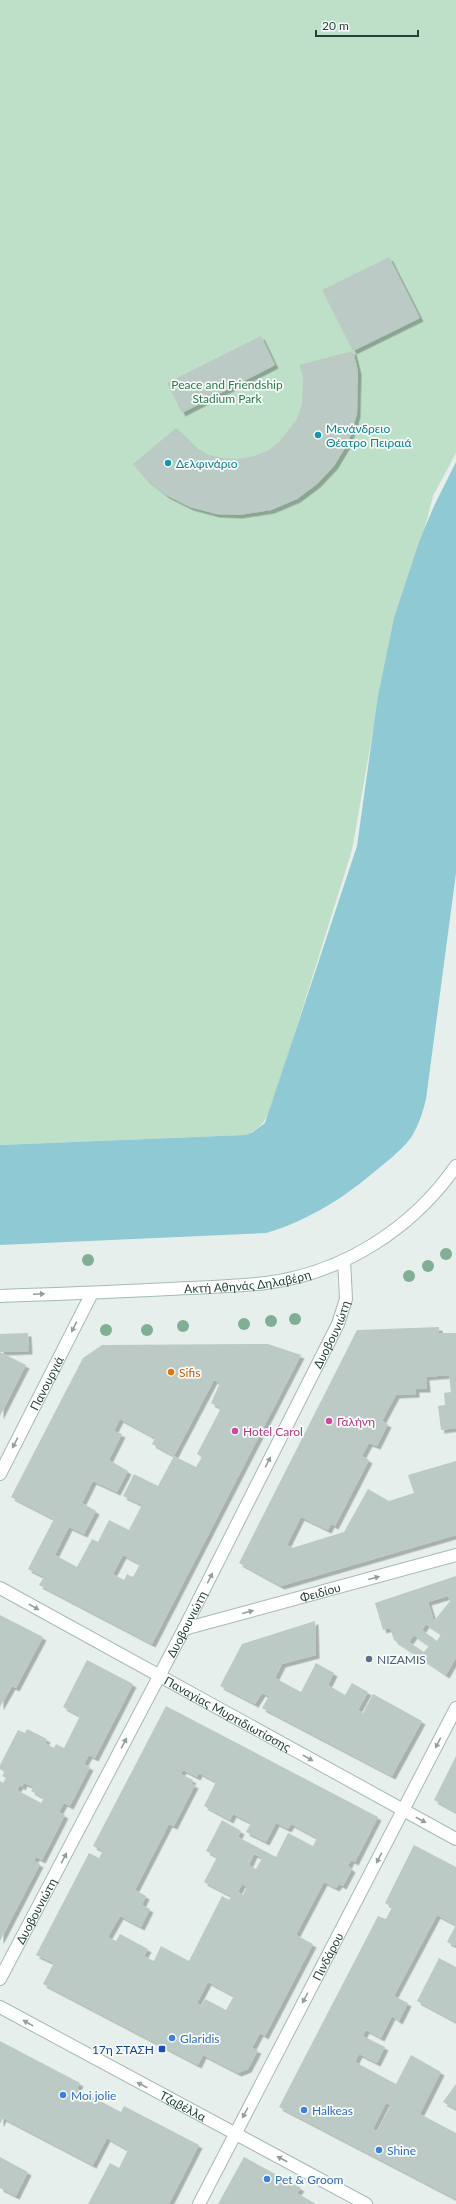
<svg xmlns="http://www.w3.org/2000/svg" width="456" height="2204" viewBox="0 0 456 2204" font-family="Lato,sans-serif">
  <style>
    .green { fill: #bfe0c8 }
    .water { fill: #8ec9d4 }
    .building { fill: #bbcac4; fill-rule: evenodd; filter: url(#shadow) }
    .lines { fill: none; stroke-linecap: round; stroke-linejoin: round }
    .street-casing { stroke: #a8b8b2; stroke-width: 14 }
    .secondary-casing { stroke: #a4bbb3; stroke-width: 14 }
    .street { stroke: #fff; stroke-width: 12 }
    .secondary { stroke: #fff; stroke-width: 12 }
    .tree { fill: #80af93 }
    .oneway { fill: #92a09c }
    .culture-dot { fill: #0f9aa8; stroke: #f7fbf9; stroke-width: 1.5 }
    .food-dot { fill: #e8710a; stroke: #f7fbf9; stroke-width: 1.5 }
    .hotel-dot { fill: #d1479c; stroke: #f7fbf9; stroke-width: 1.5 }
    .service-dot { fill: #5c6f8a; stroke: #f7fbf9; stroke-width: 1.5 }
    .shop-dot { fill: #3f7fe0; stroke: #f7fbf9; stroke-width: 1.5 }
    .transit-dot { fill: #1a4fb4; stroke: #f7fbf9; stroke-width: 1.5 }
    .labels { text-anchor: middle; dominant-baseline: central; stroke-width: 3.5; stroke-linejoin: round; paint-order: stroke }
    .park-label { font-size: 12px; fill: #2d7a4b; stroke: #f7fbf9 }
    .culture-label { font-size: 12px; fill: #0d838f; stroke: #f7fbf9; text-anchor: start }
    .street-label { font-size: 12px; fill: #24423a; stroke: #f7fbf9 }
    .food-label { font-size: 12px; fill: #c56008; stroke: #f7fbf9; text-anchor: start }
    .hotel-label { font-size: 12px; fill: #b23c85; stroke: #f7fbf9; text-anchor: start }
    .service-label { font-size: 12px; fill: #4e5e75; stroke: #f7fbf9; text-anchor: start }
    .shop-label { font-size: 12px; fill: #366cbe; stroke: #f7fbf9; text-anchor: start }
    .transit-label { font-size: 12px; fill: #164399; stroke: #f7fbf9; text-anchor: end }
  </style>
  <defs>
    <filter id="shadow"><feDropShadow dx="3.5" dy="3.5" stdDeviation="0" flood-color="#0004"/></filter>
  </defs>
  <rect width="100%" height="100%" fill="#e6efeb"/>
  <path class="green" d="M0 0H456V453L433 496 373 731 352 850 272 1106C265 1121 261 1129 245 1135L0 1145Z"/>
  <path class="water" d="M456 462V873L426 1099C423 1112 419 1124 412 1136 404 1148 391 1158 379 1168 345 1197 310 1220 266 1233L0 1245V1145L245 1135 253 1132 265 1123 357 846 378 696 394 618 419 542 434 506Z"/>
  <g class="building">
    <path d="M389 257 420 318 353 351 358 371 357 414 348 443 334 466 317 484 297 499 271 510 239 515 216 514 190 507 166 495 146 479 133 464 176 428 196 448 209 455 224 458 238 459 254 456 269 450 279 442 297 419 302 404 303 377 299 365 353 351 322 290Z"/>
    <path d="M261 336 275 365 182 413 167 383Z"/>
    <path d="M439 1327V1333H456V1428L441 1430 438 1406 445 1405 444 1393 451 1392 449 1375 426 1377 427 1389H416V1394L396 1395 382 1421 388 1424 377 1446 369 1443 362 1456 369 1460 335 1526 331 1524 328 1530 301 1517 287 1545 292 1548 344 1532 368 1489 389 1501 414 1493 408 1475 456 1461V1535L281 1586 239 1563 357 1330Z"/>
    <path d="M28 1333 29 1351 0 1352V1334Z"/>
    <path d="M268 1344 301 1355 152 1644 39 1585 44 1577 28 1569 54 1519 11 1497 83 1358 102 1345ZM214 1380 220 1383 211 1403 221 1408 197 1454 202 1457 196 1467 174 1456ZM120 1419 155 1438 152 1444 174 1456 158 1486 134 1474 123 1496 142 1505 129 1530 109 1520 98 1542 92 1539 77 1567 55 1555 69 1527 84 1534 96 1511 82 1503 93 1481 117 1492 128 1471 109 1460 122 1434 114 1431ZM123 1555 140 1564 133 1577 127 1574 124 1580 113 1574Z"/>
    <path d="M0 1352 26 1365 0 1416Z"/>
    <path d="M456 1576V1658L446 1675 394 1640 390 1628 383 1630 375 1603ZM448 1596 450 1601 434 1621 428 1602ZM426 1624 441 1634 437 1641 422 1630ZM414 1635 429 1646 424 1652 409 1642Z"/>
    <path d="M0 1615 43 1637 16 1688 12 1686 0 1707Z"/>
    <path d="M315 1621 316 1655 282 1664 275 1678 301 1692 316 1663 334 1673 328 1685 345 1695 352 1683 368 1692 358 1710 363 1713 373 1694 422 1721 392 1776 262 1708 269 1696 262 1693 255 1704 220 1686 242 1644Z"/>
    <path d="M87 1660 133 1684 95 1758 89 1755 84 1764 90 1767 70 1806 64 1803 59 1812 65 1815 42 1860 36 1857 34 1861 40 1864 0 1941V1781L3 1783 6 1778 2 1776 5 1772 0 1769V1765L18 1730 25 1733 27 1729 47 1739 45 1743 54 1748 56 1744 64 1748 80 1716 63 1707ZM24 1783 34 1787 31 1791 44 1798 41 1803 17 1790 20 1785 22 1787Z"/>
    <path d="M166 1706 378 1817 355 1862 351 1860 348 1866 352 1869 343 1886 339 1884 336 1888 324 1882 296 1935 313 1944 265 2036 260 2033 252 2048 258 2050 248 2069 238 2073 203 2055 198 2065 43 1984 54 1963 36 1955 89 1853 99 1858 103 1851 93 1846ZM183 1770 197 1777 199 1773 216 1782 204 1806 230 1820 233 1814 251 1823 246 1832 266 1842 276 1823 288 1829 291 1824 317 1838 313 1846 288 1833 276 1857 238 1837 241 1831 222 1820 206 1851 217 1857 204 1882 231 1896 229 1900 222 1896 189 1961 161 1946 154 1961 144 1956 148 1949 120 1934 116 1941 108 1937 120 1916 141 1927 150 1909 142 1905 146 1896 135 1890 169 1824 174 1826 195 1785 191 1783 193 1780 181 1774ZM254 1854 262 1858 256 1869 249 1865ZM242 1884 247 1887 243 1895 238 1892ZM208 1982 234 1996 226 2010 205 1999 201 2006 197 2003Z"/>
    <path d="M456 1756V1812L434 1800Z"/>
    <path d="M414 1845 456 1867V1925L437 1915 394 1996 408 2003 399 2021 392 2016 381 2038 366 2030 363 2036 385 2047 377 2063 359 2054 355 2062 396 2084 411 2055 441 2072 420 2114 456 2133V2199L279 2107 378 1916 386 1919 392 1907 385 1903ZM386 2103 391 2105 377 2131 373 2129Z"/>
    <path d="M456 1925V1946L447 1942Z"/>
    <path d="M439 1958 456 1967V2022L417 2001Z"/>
    <path d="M0 2041 80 2083 77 2089 121 2112 124 2106 199 2145 169 2204H88L110 2163 119 2168 128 2150 107 2138 93 2165 3 2118 0 2124Z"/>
    <path d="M456 2084V2109L443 2102Z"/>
    <path d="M0 2157 28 2172 16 2196 0 2188Z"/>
    <path d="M244 2157 301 2188 297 2193 316 2204H218Z"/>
  </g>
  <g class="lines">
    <defs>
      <g id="street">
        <path id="s1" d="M184 1629 456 1555"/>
        <path id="s2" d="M0 1979 184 1629 338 1324 346 1299 344 1260"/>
        <path id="s3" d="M199 2204 456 1708"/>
      </g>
      <g id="secondary">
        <path id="s4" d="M0 1296C56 1294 113 1292 169 1289 201 1287 234 1287 266 1283 343 1273 412 1229 456 1166"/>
        <path id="s5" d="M0 1474 92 1293"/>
        <path id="s6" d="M0 1588 456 1839"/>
        <path id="s7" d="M0 2007 366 2204"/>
      </g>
    </defs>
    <use href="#street" class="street-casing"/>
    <use href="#secondary" class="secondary-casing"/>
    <use href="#street" class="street"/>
    <use href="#secondary" class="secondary"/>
  </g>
  <g class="tree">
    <circle cx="446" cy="1254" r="6"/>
    <circle cx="88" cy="1260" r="6"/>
    <circle cx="428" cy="1266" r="6"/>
    <circle cx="409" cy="1276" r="6"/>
    <circle cx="295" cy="1319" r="6"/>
    <circle cx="271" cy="1321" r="6"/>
    <circle cx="244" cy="1324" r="6"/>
    <circle cx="183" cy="1326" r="6"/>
    <circle cx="106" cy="1330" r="6"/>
    <circle cx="147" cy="1330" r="6"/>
  </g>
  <defs><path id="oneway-solid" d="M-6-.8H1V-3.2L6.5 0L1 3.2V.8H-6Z"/></defs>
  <g class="oneway">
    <use href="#oneway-solid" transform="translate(39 1294) rotate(-2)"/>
    <use href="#oneway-solid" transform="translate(74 1327) rotate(117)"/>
    <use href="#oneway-solid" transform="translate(15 1443) rotate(117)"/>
    <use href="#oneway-solid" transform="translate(268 1462) rotate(-63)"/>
    <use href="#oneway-solid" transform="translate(210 1578) rotate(-63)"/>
    <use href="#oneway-solid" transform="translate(374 1578) rotate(-15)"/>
    <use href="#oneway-solid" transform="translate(34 1607) rotate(29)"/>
    <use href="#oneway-solid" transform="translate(248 1612) rotate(-15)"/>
    <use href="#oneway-solid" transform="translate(124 1743) rotate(-62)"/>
    <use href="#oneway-solid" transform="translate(438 1743) rotate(117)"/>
    <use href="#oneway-solid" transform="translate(308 1758) rotate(29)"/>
    <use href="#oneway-solid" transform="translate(421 1820) rotate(28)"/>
    <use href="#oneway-solid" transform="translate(64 1858) rotate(-62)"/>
    <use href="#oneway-solid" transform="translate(379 1858) rotate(118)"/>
    <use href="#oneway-solid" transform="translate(305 1998) rotate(118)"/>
    <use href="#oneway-solid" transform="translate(28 2023) rotate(-151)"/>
    <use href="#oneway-solid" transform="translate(142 2085) rotate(-152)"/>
    <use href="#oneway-solid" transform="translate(245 2113) rotate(118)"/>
    <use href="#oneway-solid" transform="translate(282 2159) rotate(-152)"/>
  </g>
  <g class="culture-dot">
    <circle cx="318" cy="435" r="4"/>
    <circle cx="168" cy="463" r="4"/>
  </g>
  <circle class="food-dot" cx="171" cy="1372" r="4"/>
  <g class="hotel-dot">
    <circle cx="329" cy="1421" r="4"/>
    <circle cx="235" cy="1431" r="4"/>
  </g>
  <circle class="service-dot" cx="369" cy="1659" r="4"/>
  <g class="shop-dot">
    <circle cx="172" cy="2038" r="4"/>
    <circle cx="63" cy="2095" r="4"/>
    <circle cx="304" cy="2110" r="4"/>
    <circle cx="379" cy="2150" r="4"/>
    <circle cx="267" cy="2179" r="4"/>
  </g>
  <rect class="transit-dot" x="158" y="2045" width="8" height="8" rx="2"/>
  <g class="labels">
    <g class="park-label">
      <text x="227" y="384">Peace and Friendship<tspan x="227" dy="14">Stadium Park</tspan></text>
    </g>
    <g class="culture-label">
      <text x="326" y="428">Μενάνδρειο<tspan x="326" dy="14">Θέατρο Πειραιά</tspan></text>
      <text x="176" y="463">Δελφινάριο</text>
    </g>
    <g class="street-label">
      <text stroke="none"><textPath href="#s4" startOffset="248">Ακτή Αθηνάς Δηλαβέρη</textPath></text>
      <text stroke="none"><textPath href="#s2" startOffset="725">Δυοβουνιώτη</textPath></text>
      <text stroke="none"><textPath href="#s5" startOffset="102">Πανουργιά</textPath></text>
      <text stroke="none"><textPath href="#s1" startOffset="141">Φειδίου</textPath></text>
      <text stroke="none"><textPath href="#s2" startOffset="401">Δυοβουνιώτη</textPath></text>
      <text stroke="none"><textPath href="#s6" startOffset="260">Παναγίας Μυρτιδιωτίσσης</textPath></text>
      <text stroke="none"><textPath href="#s2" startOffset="77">Δυοβουνιώτη</textPath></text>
      <text stroke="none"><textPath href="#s3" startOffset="279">Πινδάρου</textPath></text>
      <text stroke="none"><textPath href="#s7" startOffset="208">Τζαβέλλα</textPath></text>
    </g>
    <g class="food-label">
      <text x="179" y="1372">Sifis</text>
    </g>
    <g class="hotel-label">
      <text x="337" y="1421">Γαλήνη</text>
      <text x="243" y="1431">Hotel Carol</text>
    </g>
    <g class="service-label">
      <text x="377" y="1659">NIZAMIS</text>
    </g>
    <g class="shop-label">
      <text x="180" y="2038">Glaridis</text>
      <text x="71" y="2095">Moi jolie</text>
      <text x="312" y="2110">Halkeas</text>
      <text x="387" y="2150">Shine</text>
      <text x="275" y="2179">Pet &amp; Groom</text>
    </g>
    <g class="transit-label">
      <text x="154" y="2049">17η ΣΤΑΣΗ</text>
    </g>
  </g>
  <path d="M316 30v6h102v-6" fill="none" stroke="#24423a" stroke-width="2"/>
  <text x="322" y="30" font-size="12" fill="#24423a" stroke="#f7fbf9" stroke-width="3" paint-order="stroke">20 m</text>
</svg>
